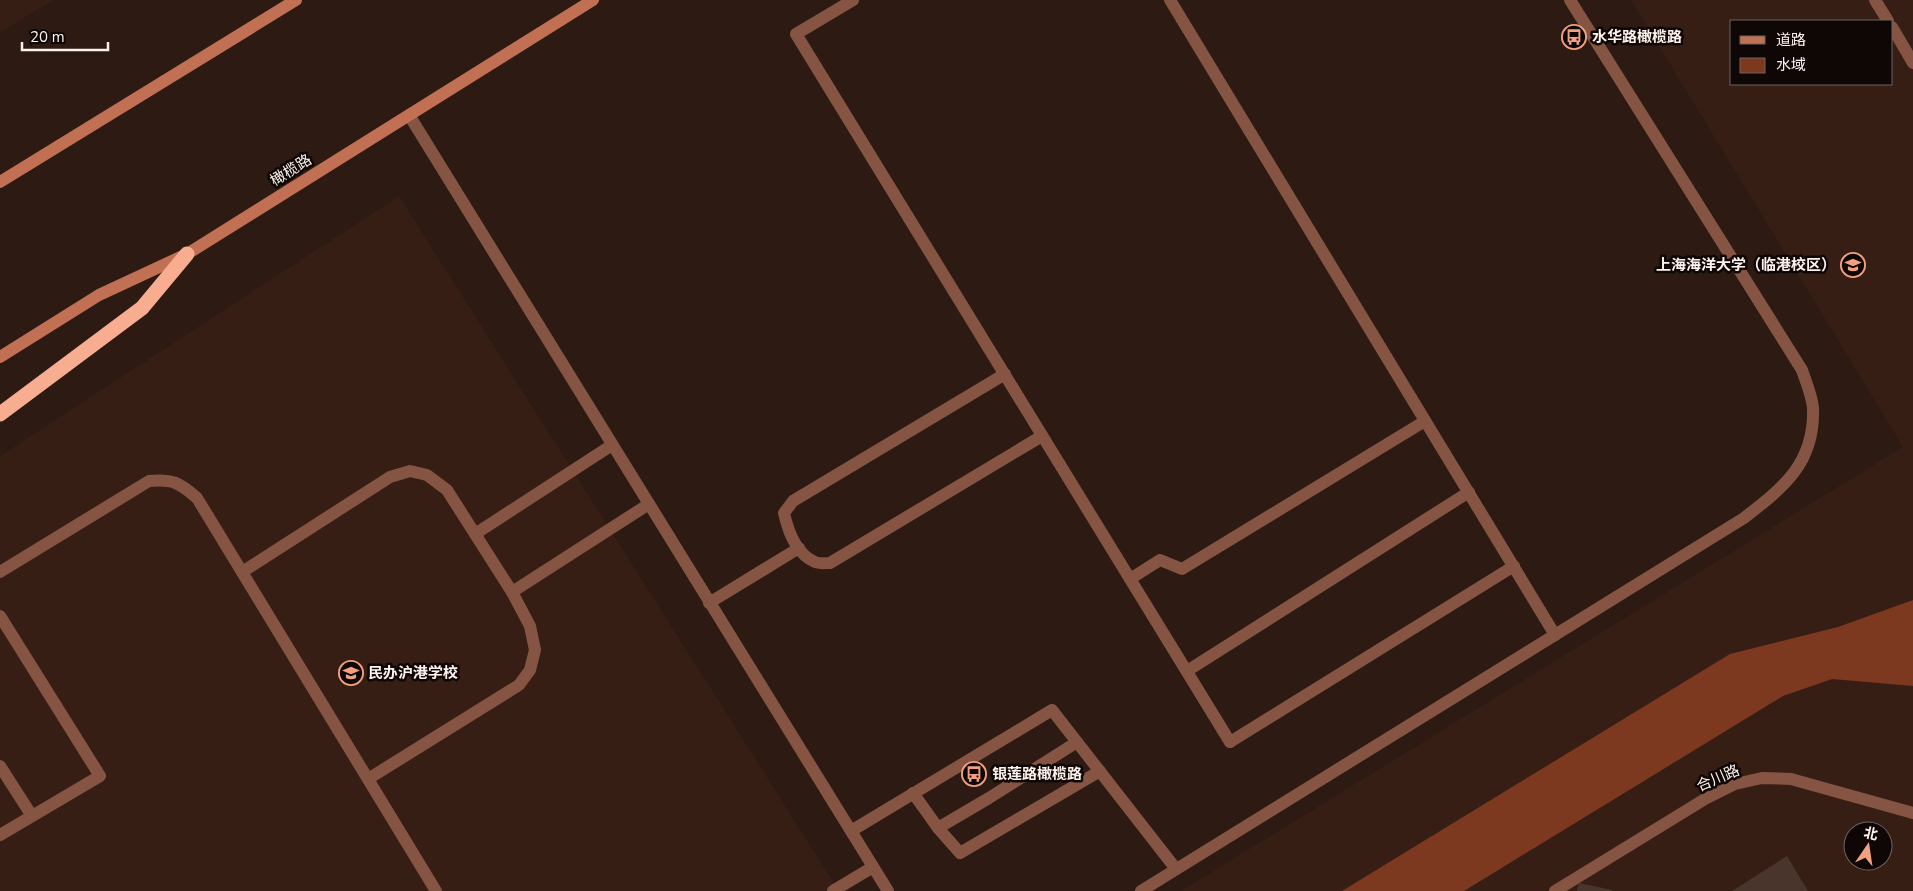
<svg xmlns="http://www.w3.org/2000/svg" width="1913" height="891" viewBox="0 0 1913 891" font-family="'Nunito Sans','Noto Sans SC',sans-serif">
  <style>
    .built { fill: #371e15; fill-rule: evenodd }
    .water { fill: #7d391f }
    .building { fill: #4a352d }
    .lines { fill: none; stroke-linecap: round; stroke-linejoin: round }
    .service { stroke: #865442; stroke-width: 12 }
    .minor { stroke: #865442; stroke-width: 12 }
    .secondary { stroke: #c17053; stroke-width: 12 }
    .motorway { stroke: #f8ad91; stroke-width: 15 }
    .labels { text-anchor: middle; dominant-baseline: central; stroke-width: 5; stroke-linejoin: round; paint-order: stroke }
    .poi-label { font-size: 15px; font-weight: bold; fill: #fdf2ee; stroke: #0f0705; text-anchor: start }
    .street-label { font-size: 15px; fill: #fdf2ee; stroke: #0f0705 }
  </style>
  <rect width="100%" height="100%" fill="#2c1a13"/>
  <g class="built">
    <path d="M0 0H53L0 33Z"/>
    <path d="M1631 0H1913V891H1181L1903 447ZM1732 21H1892V84H1732ZM1853 831H1883V861H1853Z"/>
    <path d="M399 196 839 891H0V456Z"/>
  </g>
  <path class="water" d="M1913 600V686L1832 679 1783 696 1464 891H1342L1730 654 1838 627Z"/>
  <g class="building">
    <path d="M1787 856 1808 891H1732Z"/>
    <path d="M1579 883 1612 890V891H1577Z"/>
  </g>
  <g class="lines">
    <g class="service">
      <path d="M1005 374 793 501 784 513C788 531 796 554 815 562 819 564 825 563 830 563L1042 436"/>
      <path d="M475 534 612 445"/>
      <path d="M0 572 149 481C172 479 179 482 197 498L436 891"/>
      <path d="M242 572 390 477 410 471 427 475 447 490 512 592 530 626 535 650 530 670 519 685 368 779"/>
      <path d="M1130 579 1160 560 1182 569 1425 421"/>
      <path d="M512 592 649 504"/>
      <path d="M709 603 799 548"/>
      <path d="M0 616 100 776 0 835"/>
      <path d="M1187 671 1469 492"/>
      <path d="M1230 742 1514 566"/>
      <path d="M0 766 32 816"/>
      <path d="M913 793 938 828 989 798 1077 742"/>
      <path d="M938 828 960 853 1100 771"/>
      <path d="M851 831 1052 710 1176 869"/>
      <path d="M833 891 873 867"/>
    </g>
    <g class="minor">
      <path d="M853 0 796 34 1230 742"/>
      <path d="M1170 0 1555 635"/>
      <path d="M1875 0 1888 21"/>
      <path d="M1892 27 1913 63"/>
      <path d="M409 115 888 891"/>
      <path d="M1141 891 1744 518C1784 487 1815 463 1813 408 1812 396 1806 382 1802 370L1570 0"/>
      <path d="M1555 891 1705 799 1735 784 1762 778 1791 779 1913 813"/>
    </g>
    <g class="secondary">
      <path d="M0 182 296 0"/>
      <path d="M0 357 99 295 187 254 593 0"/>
    </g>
    <path class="motorway" d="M0 414 142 308 187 254"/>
  </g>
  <defs>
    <symbol id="bus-ring" viewBox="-11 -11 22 22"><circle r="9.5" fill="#0f0705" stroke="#f3a081" stroke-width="1.5"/><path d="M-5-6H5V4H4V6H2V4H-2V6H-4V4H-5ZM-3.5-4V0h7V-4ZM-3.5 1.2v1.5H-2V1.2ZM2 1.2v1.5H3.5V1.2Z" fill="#f3a081"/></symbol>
    <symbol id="university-ring" viewBox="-11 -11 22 22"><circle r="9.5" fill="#0f0705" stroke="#f3a081" stroke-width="1.5"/><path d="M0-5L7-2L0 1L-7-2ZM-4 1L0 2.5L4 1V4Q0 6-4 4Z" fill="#f3a081"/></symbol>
    <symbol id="school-ring" viewBox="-11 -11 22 22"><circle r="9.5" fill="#0f0705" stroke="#f3a081" stroke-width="1.5"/><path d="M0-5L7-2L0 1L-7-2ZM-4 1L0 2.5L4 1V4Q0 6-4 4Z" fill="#f3a081"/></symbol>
  </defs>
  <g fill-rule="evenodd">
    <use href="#bus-ring" x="1560" y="23" width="28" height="28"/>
    <use href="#university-ring" x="1839" y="251" width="28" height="28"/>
    <use href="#school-ring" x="337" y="659" width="28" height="28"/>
    <use href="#bus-ring" x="960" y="760" width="28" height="28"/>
  </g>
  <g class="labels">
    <g class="poi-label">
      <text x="1592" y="37">水华路橄榄路</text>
      <text x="1836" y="265" text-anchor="end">上海海洋大学（临港校区）</text>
      <text x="368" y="673">民办沪港学校</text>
      <text x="992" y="774">银莲路橄榄路</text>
    </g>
    <g class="street-label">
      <text transform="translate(291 170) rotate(-32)">橄榄路</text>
      <text transform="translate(1718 778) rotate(-23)">合川路</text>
    </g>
  </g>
  <rect x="1730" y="20" width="162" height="65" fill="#0f0705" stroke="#6e6562"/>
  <rect x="1740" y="36" width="25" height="8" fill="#c17053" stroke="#6e6562"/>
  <text x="1776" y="45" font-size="15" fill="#fdf2ee">道路</text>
  <rect x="1740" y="58" width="25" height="15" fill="#7d391f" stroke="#6e6562"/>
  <text x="1776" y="70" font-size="15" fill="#fdf2ee">水域</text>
  <g transform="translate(1868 846) rotate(13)"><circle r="24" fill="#0f0705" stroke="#6e6562"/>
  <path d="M0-4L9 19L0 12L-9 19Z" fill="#f3a081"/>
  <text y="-8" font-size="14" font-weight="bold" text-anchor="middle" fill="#fdf2ee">北</text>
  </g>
  <path d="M22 42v8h86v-8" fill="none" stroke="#fdf2ee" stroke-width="2.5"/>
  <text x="30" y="42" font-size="15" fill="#fdf2ee" stroke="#0f0705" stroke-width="4" paint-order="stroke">20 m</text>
</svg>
